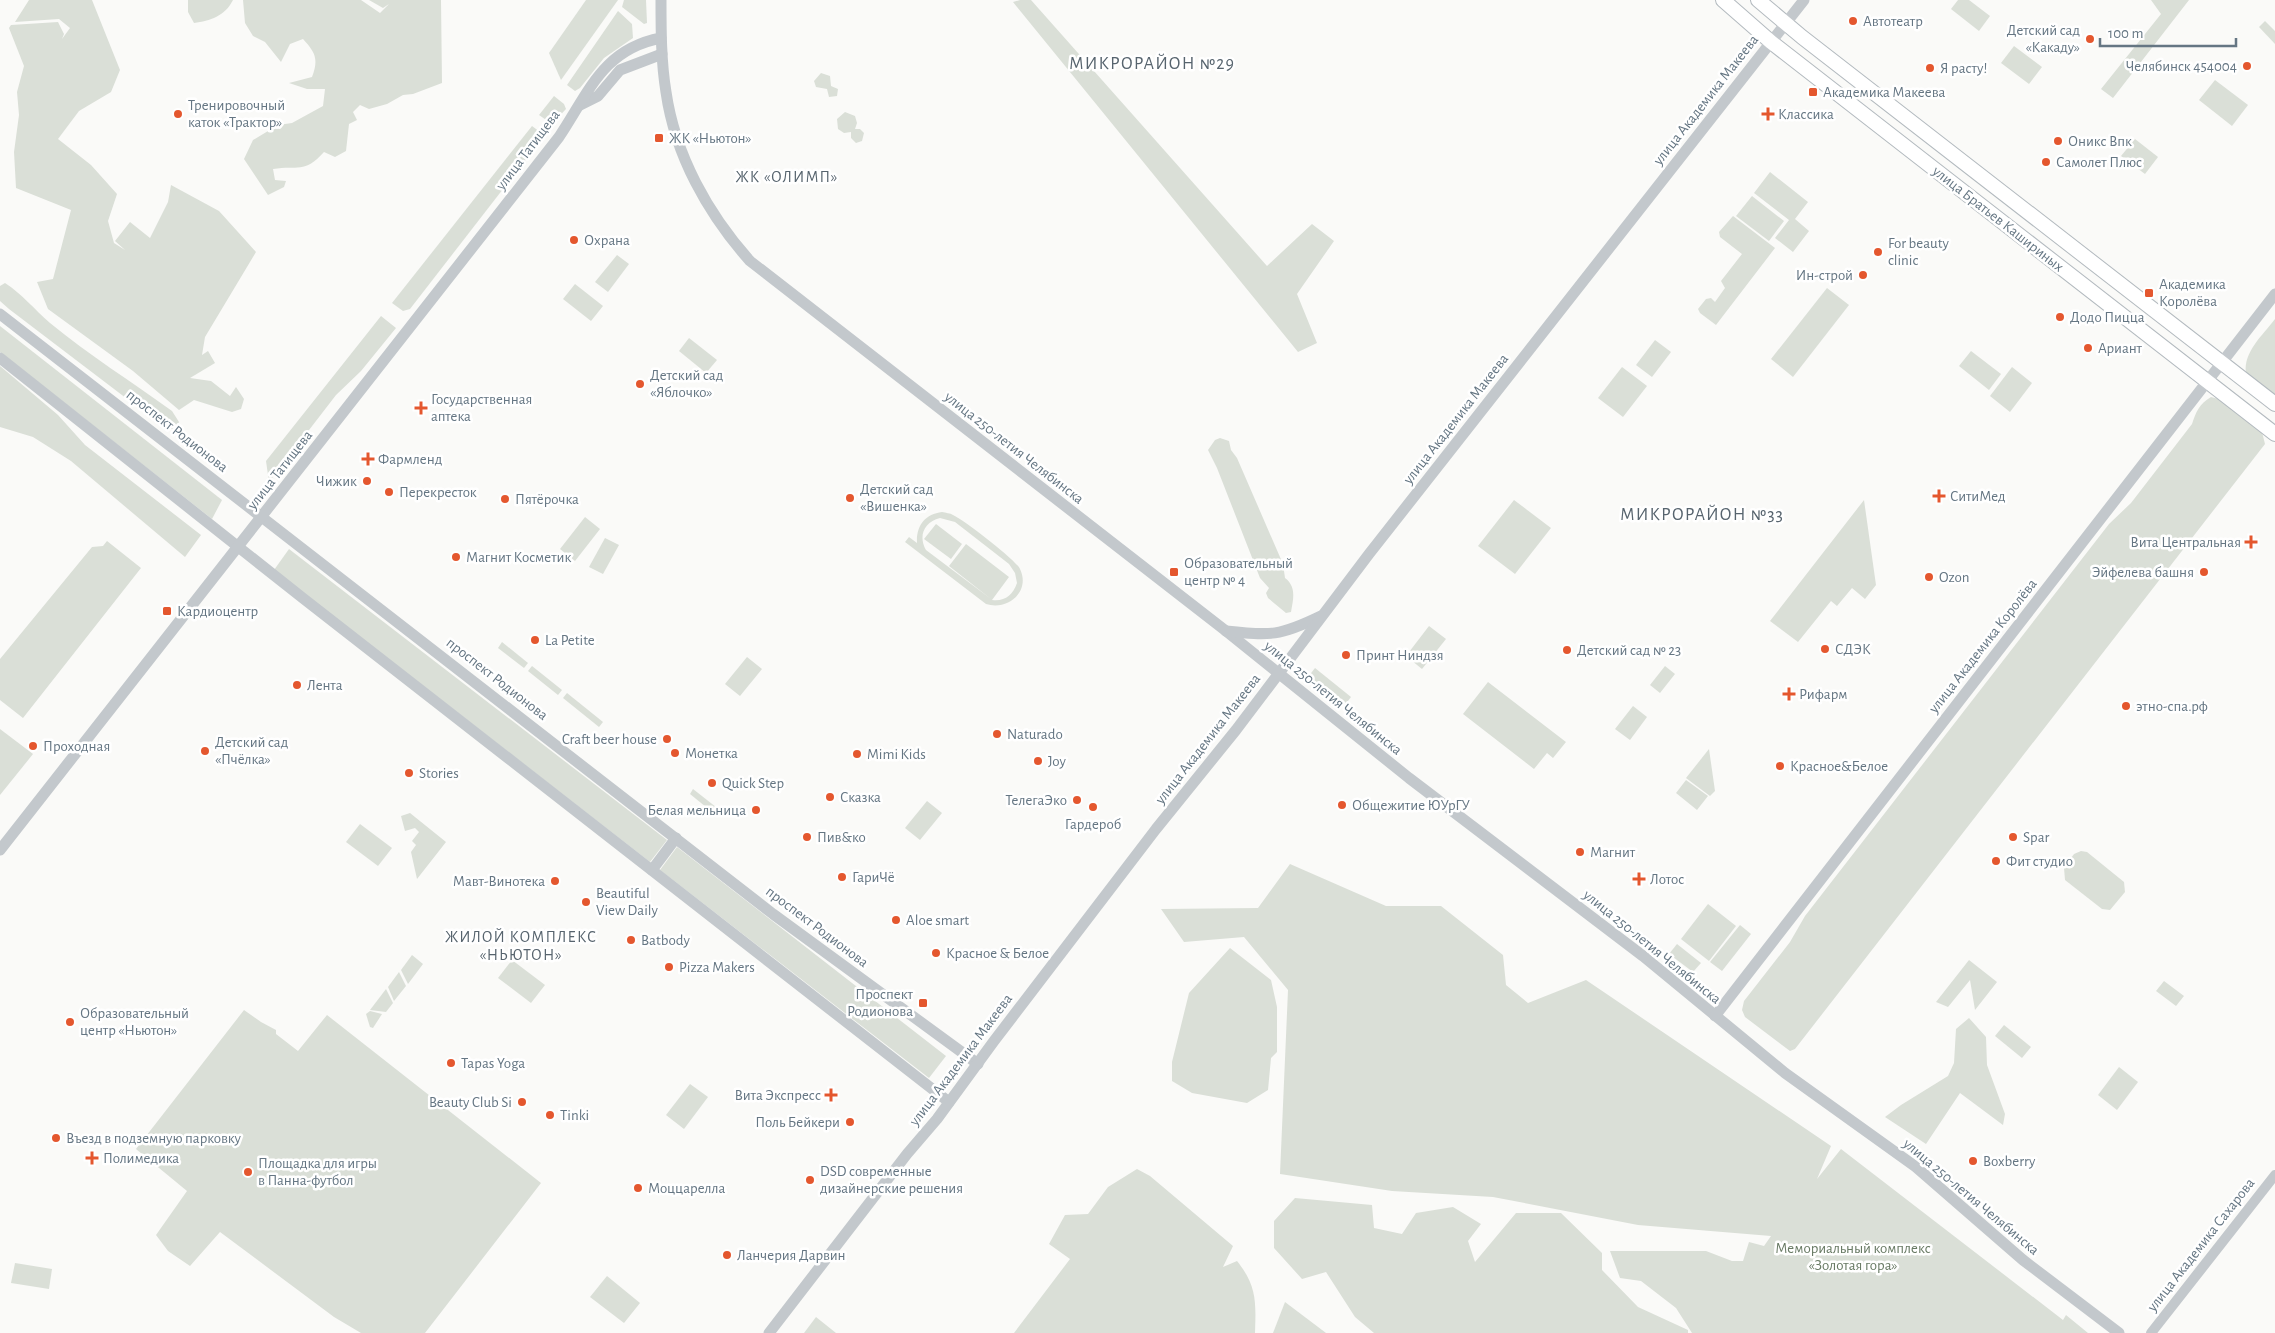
<svg xmlns="http://www.w3.org/2000/svg" width="2275" height="1333" viewBox="0 0 2275 1333" font-family="'Alegreya Sans',sans-serif">
  <style>
    .green { fill: #dadfd7; fill-rule: evenodd }
    .lines { fill: none; stroke-linecap: round; stroke-linejoin: round }
    .secondary-casing { stroke: #b3babf; stroke-width: 16 }
    .minor { stroke: #c3c8cc; stroke-width: 10 }
    .tertiary { stroke: #c3c8cc; stroke-width: 11 }
    .secondary { stroke: #fff; stroke-width: 14 }
    .poi-dot { fill: #e4572e; stroke: #fff; stroke-width: 2 }
    .labels { text-anchor: middle; dominant-baseline: central; stroke-width: 5; stroke-linejoin: round; paint-order: stroke }
    .poi-label { font-size: 15px; fill: #657683; stroke: #fff; text-anchor: start }
    .street-label { font-size: 15px; fill: #657683; stroke: #fff }
    .park-label { font-size: 15px; fill: #687a64; stroke: #fff }
    .neighbourhood-label { font-size: 16px; letter-spacing: 1px; fill: #57646e; stroke: #fff }
    .quarter-label { font-size: 18px; letter-spacing: 1px; fill: #57646e; stroke: #fff }
  </style>
  <rect width="100%" height="100%" fill="#fafaf8"/>
  <g class="green">
    <path d="M29 0H92L120 70 111 92 79 111 58 139 91 165 117 194 108 221 114 243 125 250 115 241 130 222 150 238 168 202 171 185 219 211 256 252 205 337 202 355 208 351 215 363 190 378 211 381 230 396 236 387 244 399 241 409 232 412 194 400 179 410 133 371 48 309 37 282 53 279 71 210 16 188 14 152 19 115 17 92 24 66 9 28 11 25 58 22 64 34 62 39 70 28 59 19 15 22Z"/>
    <path d="M188 0H233C225 16 210 21 194 23L188 12Z"/>
    <path d="M243 0H361L380 13 389 4 383 8 369 0H441L442 83 413 94 403 95 387 104 369 109 360 105 353 112 357 120 349 124 346 151 335 157 324 152C304 174 298 165 273 169L275 180 286 181 284 187 268 195 244 159 253 140 278 125 292 123 323 106 325 89H307L289 83 312 77C319 59 315 52 303 39L290 44 281 62 265 42 253 36 245 23Z"/>
    <path d="M586 0H618L561 80 549 53Z"/>
    <path d="M624 0H646L647 23 644 24 622 7Z"/>
    <path d="M1020 0H1031L1267 266 1312 224 1334 241 1297 294 1317 343 1298 352 1013 2Z"/>
    <path d="M1958 0H1969L1990 16 1979 31 1951 9Z"/>
    <path d="M2151 0H2189L2113 98 2101 89 2161 14Z"/>
    <path d="M618 11 632 24 633 38 604 58 580 88 575 91 567 85Z"/>
    <path d="M2265 21 2275 31V44L2259 27Z"/>
    <path d="M2014 46 2042 67 2029 84 2001 63Z"/>
    <path d="M821 73 830 76 831 86 838 89 837 96 829 97 827 89 816 87 814 81Z"/>
    <path d="M2215 80 2248 105 2232 126 2199 100Z"/>
    <path d="M554 96 564 104 566 109 552 124 539 115Z"/>
    <path d="M845 112 855 116 857 123 855 129H860L864 133 862 141 856 143 851 138V132L844 133 838 129 837 119Z"/>
    <path d="M532 126 540 132 541 140 410 309 403 311 392 303Z"/>
    <path d="M2135 139 2158 157 2145 174 2121 156Z"/>
    <path d="M1770 172 1808 202 1795 219 1809 231 1793 252 1775 238 1789 220 1754 193Z"/>
    <path d="M1752 196 1784 221 1769 241 1736 216Z"/>
    <path d="M1733 216 1775 248 1716 325 1700 313 1698 309 1706 299 1711 298 1715 302 1725 288 1721 281 1742 254 1720 237 1719 232Z"/>
    <path d="M617 255 629 264 608 292 595 282Z"/>
    <path d="M5 283C22 294 34 309 50 323 89 355 132 382 172 411L179 422 175 430 160 424 9 309 0 301V286Z"/>
    <path d="M575 284 603 306 591 321 563 299Z"/>
    <path d="M1827 288 1849 305 1793 377 1771 359Z"/>
    <path d="M381 316 396 328 361 371 336 395 269 482 266 461Z"/>
    <path d="M2275 319V398L2246 373C2243 352 2263 335 2275 319Z"/>
    <path d="M0 326 222 500 212 519 0 352Z"/>
    <path d="M689 338 717 360 706 373 679 351Z"/>
    <path d="M1655 340 1671 352 1652 377 1636 365Z"/>
    <path d="M1971 351 2001 374 1989 390 1959 366Z"/>
    <path d="M0 366 58 415 85 445 201 535 185 557 71 461 33 437 0 427Z"/>
    <path d="M1622 367 1647 386 1623 417 1598 398Z"/>
    <path d="M2012 367 2032 383 2010 412 1990 396Z"/>
    <path d="M2211 397 2222 400 2262 432 2265 444 1795 1049 1790 1051 1745 1017 1742 1010 1744 1001 1790 942 1805 916 2109 524 2131 503 2192 424C2196 412 2199 404 2211 397Z"/>
    <path d="M1220 438 1229 441 1231 450 1237 458 1283 564 1285 578C1297 587 1293 600 1291 612L1286 613 1268 598 1266 593 1269 588 1260 578 1217 468 1208 450 1215 440Z"/>
    <path d="M1514 500 1551 528 1515 574 1478 546Z"/>
    <path d="M1864 500 1876 585 1865 599 1852 588 1837 606 1831 601 1798 642 1770 621Z"/>
    <path d="M942 512C946 513 950 513 953 515 964 520 1015 559 1020 569 1031 592 1007 611 986 604L905 542 909 537 917 543C916 526 925 514 942 512ZM940 518 955 522 1009 564 1015 573 1017 583C1013 595 1004 602 992 600L1009 577 966 544 949 566 991 599 926 550C918 536 924 522 940 518Z"/>
    <path d="M585 517 600 529 575 561 560 549Z"/>
    <path d="M936 524 962 544 951 559 924 539Z"/>
    <path d="M605 538 619 545 603 574 589 567Z"/>
    <path d="M107 541 141 568 23 718 0 700V659L92 547 103 546Z"/>
    <path d="M289 549 667 840 650 862 274 570Z"/>
    <path d="M1429 626 1446 639 1422 669 1406 656Z"/>
    <path d="M502 642 528 663 524 668 498 648Z"/>
    <path d="M747 657 762 669 740 696 725 684Z"/>
    <path d="M532 666 562 690 558 695 528 671Z"/>
    <path d="M1665 666 1675 674 1660 693 1650 685Z"/>
    <path d="M1315 668 1351 697 1344 706 1308 677Z"/>
    <path d="M1488 682 1566 742 1553 758 1547 753 1534 769 1463 714Z"/>
    <path d="M567 693 603 722 599 727 563 698Z"/>
    <path d="M1633 706 1647 717 1630 740 1615 729Z"/>
    <path d="M0 729 33 754 0 795Z"/>
    <path d="M1709 749 1715 791 1710 796 1686 778Z"/>
    <path d="M1686 780 1708 796 1697 810 1676 793Z"/>
    <path d="M693 789 721 811 717 816 690 794Z"/>
    <path d="M927 801 942 813 920 840 905 828Z"/>
    <path d="M410 813 446 842 417 879 411 852 416 845 412 841 419 832 415 828 405 831 401 816Z"/>
    <path d="M360 824 392 848 378 866 346 842Z"/>
    <path d="M677 847 946 1056 929 1078 660 870Z"/>
    <path d="M2081 851 2087 852 2124 882 2125 892 2110 910 2102 909 2065 880 2064 868 2074 854Z"/>
    <path d="M1290 864 1386 906H1441L1503 955 1506 985 1528 1003 1586 980 1831 1146 1817 1179 1841 1149 2063 1320 2066 1315 2088 1333H1692L1676 1308 1641 1281 1620 1278 1610 1251H1706L1732 1261H1743L1749 1242 1764 1246 1771 1236 1638 1225 1493 1197 1392 1191 1280 1174 1288 990 1244 937 1184 942 1161 909 1258 908Z"/>
    <path d="M1708 904 1736 926 1709 961 1681 939Z"/>
    <path d="M1740 925 1751 934 1722 971 1710 962Z"/>
    <path d="M1677 944 1701 963 1693 972 1669 954Z"/>
    <path d="M1230 948 1271 980 1277 1007V1052L1271 1058 1268 1090 1247 1103 1192 1093 1172 1081V1062L1189 993Z"/>
    <path d="M412 955 423 964 408 984 401 970Z"/>
    <path d="M512 960 545 985 531 1003 498 978Z"/>
    <path d="M1969 960 1997 982 1975 1010 1970 980 1948 1007 1936 1002Z"/>
    <path d="M399 972 406 986 394 1001 388 987Z"/>
    <path d="M2164 981 2184 996 2176 1006 2156 991Z"/>
    <path d="M386 989 393 1003 386 1012 370 1010Z"/>
    <path d="M244 1010 261 1022 276 1030V1034L298 1051 327 1015 541 1183 425 1333H361L334 1317 220 1232 190 1266 168 1251 156 1235 187 1191 136 1149Z"/>
    <path d="M370 1011 382 1014 373 1028 370 1027 366 1014Z"/>
    <path d="M1969 1018 1986 1037 1987 1065 2005 1114 2003 1125 1960 1093 1926 1144 1885 1117 1901 1105 1948 1076 1954 1063 1956 1029Z"/>
    <path d="M2004 1025 2031 1047 2022 1058 1995 1036Z"/>
    <path d="M2119 1067 2138 1082 2117 1110 2098 1095Z"/>
    <path d="M690 1084 708 1097 684 1129 666 1115Z"/>
    <path d="M1137 1169 1150 1176 1233 1246 1223 1267 1237 1261C1257 1286 1256 1302 1255 1333H1014L1070 1259 1049 1244 1065 1215 1088 1214 1108 1187Z"/>
    <path d="M1295 1198 1372 1205 1374 1228 1402 1234 1416 1213 1453 1207 1481 1224 1468 1241 1475 1262 1516 1213H1561L1602 1253V1270L1638 1307 1688 1330V1333H1374L1355 1317 1326 1272 1302 1279 1274 1248V1221Z"/>
    <path d="M15 1263 52 1269 49 1289 11 1283Z"/>
    <path d="M607 1276 640 1303 624 1323 590 1297Z"/>
    <path d="M1285 1302 1326 1333H1273Z"/>
    <path d="M816 1317 836 1333H804Z"/>
  </g>
  <g class="lines">
    <defs>
      <g id="secondary">
        <path d="M1723 0 1771 42 2275 434"/>
        <path d="M1758 0 1802 37 2275 404"/>
      </g>
    </defs>
    <use href="#secondary" class="secondary-casing"/>
    <path class="minor" d="M2151 1333 2275 1175"/>
    <g class="tertiary">
      <path d="M661 0C661 30 661 61 666 92 675 155 708 214 750 261L1226 631 1409 778 1643 956 1785 1073 1916 1167 2023 1260 2119 1333"/>
      <path d="M580 105 598 96 620 70 662 54"/>
      <path d="M0 314 773 914 978 1064"/>
      <path d="M0 358 304 599 949 1102"/>
      <path d="M1226 631C1271 636 1280 636 1321 616"/>
      <path d="M0 850 559 137C589 92 603 49 661 38"/>
      <path d="M652 870 676 838"/>
      <path d="M1715 1016 2275 294"/>
      <path d="M769 1333 907 1154 937 1119 994 1041 1156 829 1236 730 1369 554 1804 0"/>
    </g>
    <use href="#secondary" class="secondary"/>
  </g>
  <g class="poi-dot">
    <circle cx="1853" cy="21" r="5"/>
    <circle cx="2090" cy="39" r="5"/>
    <circle cx="2247" cy="66" r="5"/>
    <circle cx="1930" cy="68" r="5"/>
    <rect x="1808" y="87" width="10" height="10" rx="2.5"/>
    <circle cx="178" cy="114" r="5"/>
    <path d="M1765.5 106.5h5v5h5v5h-5v5h-5v-5h-5v-5h5z"/>
    <rect x="654" y="133" width="10" height="10" rx="2.5"/>
    <circle cx="2058" cy="141" r="5"/>
    <circle cx="2046" cy="162" r="5"/>
    <circle cx="574" cy="240" r="5"/>
    <circle cx="1878" cy="252" r="5"/>
    <circle cx="1863" cy="275" r="5"/>
    <rect x="2144" y="288" width="10" height="10" rx="2.5"/>
    <circle cx="2060" cy="317" r="5"/>
    <circle cx="2088" cy="348" r="5"/>
    <circle cx="640" cy="384" r="5"/>
    <path d="M418.5 400.5h5v5h5v5h-5v5h-5v-5h-5v-5h5z"/>
    <path d="M365.5 451.5h5v5h5v5h-5v5h-5v-5h-5v-5h5z"/>
    <circle cx="367" cy="481" r="5"/>
    <circle cx="389" cy="492" r="5"/>
    <path d="M1936.5 488.5h5v5h5v5h-5v5h-5v-5h-5v-5h5z"/>
    <circle cx="850" cy="498" r="5"/>
    <circle cx="505" cy="499" r="5"/>
    <path d="M2248.5 534.5h5v5h5v5h-5v5h-5v-5h-5v-5h5z"/>
    <circle cx="456" cy="557" r="5"/>
    <rect x="1169" y="567" width="10" height="10" rx="2.5"/>
    <circle cx="2204" cy="572" r="5"/>
    <circle cx="1929" cy="577" r="5"/>
    <rect x="162" y="606" width="10" height="10" rx="2.5"/>
    <circle cx="535" cy="640" r="5"/>
    <circle cx="1825" cy="649" r="5"/>
    <circle cx="1567" cy="650" r="5"/>
    <circle cx="1346" cy="655" r="5"/>
    <circle cx="297" cy="685" r="5"/>
    <path d="M1786.5 686.5h5v5h5v5h-5v5h-5v-5h-5v-5h5z"/>
    <circle cx="2126" cy="706" r="5"/>
    <circle cx="997" cy="734" r="5"/>
    <circle cx="667" cy="739" r="5"/>
    <circle cx="33" cy="746" r="5"/>
    <circle cx="205" cy="751" r="5"/>
    <circle cx="675" cy="753" r="5"/>
    <circle cx="857" cy="754" r="5"/>
    <circle cx="1038" cy="761" r="5"/>
    <circle cx="1780" cy="766" r="5"/>
    <circle cx="409" cy="773" r="5"/>
    <circle cx="712" cy="783" r="5"/>
    <circle cx="830" cy="797" r="5"/>
    <circle cx="1077" cy="800" r="5"/>
    <circle cx="1342" cy="805" r="5"/>
    <circle cx="1093" cy="807" r="5"/>
    <circle cx="756" cy="810" r="5"/>
    <circle cx="807" cy="837" r="5"/>
    <circle cx="2013" cy="837" r="5"/>
    <circle cx="1580" cy="852" r="5"/>
    <circle cx="1996" cy="861" r="5"/>
    <circle cx="842" cy="877" r="5"/>
    <path d="M1636.5 871.5h5v5h5v5h-5v5h-5v-5h-5v-5h5z"/>
    <circle cx="555" cy="881" r="5"/>
    <circle cx="586" cy="902" r="5"/>
    <circle cx="896" cy="920" r="5"/>
    <circle cx="631" cy="940" r="5"/>
    <circle cx="936" cy="953" r="5"/>
    <circle cx="669" cy="967" r="5"/>
    <rect x="918" y="998" width="10" height="10" rx="2.5"/>
    <circle cx="70" cy="1022" r="5"/>
    <circle cx="451" cy="1063" r="5"/>
    <path d="M828.5 1087.5h5v5h5v5h-5v5h-5v-5h-5v-5h5z"/>
    <circle cx="522" cy="1102" r="5"/>
    <circle cx="550" cy="1115" r="5"/>
    <circle cx="850" cy="1122" r="5"/>
    <circle cx="56" cy="1138" r="5"/>
    <path d="M89.5 1150.5h5v5h5v5h-5v5h-5v-5h-5v-5h5z"/>
    <circle cx="1973" cy="1161" r="5"/>
    <circle cx="248" cy="1172" r="5"/>
    <circle cx="810" cy="1180" r="5"/>
    <circle cx="638" cy="1188" r="5"/>
    <circle cx="727" cy="1255" r="5"/>
  </g>
  <g class="labels">
    <g class="poi-label">
      <text x="1863" y="21">Автотеатр</text>
      <text x="2080" y="30" text-anchor="end">Детский сад<tspan x="2080" dy="17">«Какаду»</tspan></text>
      <text x="2237" y="66" text-anchor="end">Челябинск 454004</text>
      <text x="1940" y="68">Я расту!</text>
      <text x="1823" y="92">Академика Макеева</text>
      <text x="188" y="105">Тренировочный<tspan x="188" dy="17">каток «Трактор»</tspan></text>
      <text x="1778" y="114">Классика</text>
      <text x="669" y="138">ЖК «Ньютон»</text>
      <text x="2068" y="141">Оникс Впк</text>
      <text x="2056" y="162">Самолет Плюс</text>
      <text x="584" y="240">Охрана</text>
      <text x="1888" y="243">For beauty<tspan x="1888" dy="17">clinic</tspan></text>
      <text x="1853" y="275" text-anchor="end">Ин-строй</text>
      <text x="2159" y="284">Академика<tspan x="2159" dy="17">Королёва</tspan></text>
      <text x="2070" y="317">Додо Пицца</text>
      <text x="2098" y="348">Ариант</text>
      <text x="650" y="375">Детский сад<tspan x="650" dy="17">«Яблочко»</tspan></text>
      <text x="431" y="399">Государственная<tspan x="431" dy="17">аптека</tspan></text>
      <text x="378" y="459">Фармленд</text>
      <text x="357" y="481" text-anchor="end">Чижик</text>
      <text x="860" y="489">Детский сад<tspan x="860" dy="17">«Вишенка»</tspan></text>
      <text x="399" y="492">Перекресток</text>
      <text x="1950" y="496">СитиМед</text>
      <text x="515" y="499">Пятёрочка</text>
      <text x="2241" y="542" text-anchor="end">Вита Центральная</text>
      <text x="466" y="557">Магнит Косметик</text>
      <text x="1184" y="563">Образовательный<tspan x="1184" dy="17">центр № 4</tspan></text>
      <text x="2194" y="572" text-anchor="end">Эйфелева башня</text>
      <text x="1939" y="577">Ozon</text>
      <text x="177" y="611">Кардиоцентр</text>
      <text x="545" y="640">La Petite</text>
      <text x="1835" y="649">СДЭК</text>
      <text x="1577" y="650">Детский сад № 23</text>
      <text x="1356" y="655">Принт Ниндзя</text>
      <text x="307" y="685">Лента</text>
      <text x="1799" y="694">Рифарм</text>
      <text x="2136" y="706">этно-спа.рф</text>
      <text x="1007" y="734">Naturado</text>
      <text x="657" y="739" text-anchor="end">Craft beer house</text>
      <text x="215" y="742">Детский сад<tspan x="215" dy="17">«Пчёлка»</tspan></text>
      <text x="43" y="746">Проходная</text>
      <text x="685" y="753">Монетка</text>
      <text x="867" y="754">Mimi Kids</text>
      <text x="1048" y="761">Joy</text>
      <text x="1790" y="766">Красное&amp;Белое</text>
      <text x="419" y="773">Stories</text>
      <text x="722" y="783">Quick Step</text>
      <text x="840" y="797">Сказка</text>
      <text x="1067" y="800" text-anchor="end">ТелегаЭко</text>
      <text x="1352" y="805">Общежитие ЮУрГУ</text>
      <text x="746" y="810" text-anchor="end">Белая мельница</text>
      <text x="1093" y="824" text-anchor="middle">Гардероб</text>
      <text x="817" y="837">Пив&amp;ко</text>
      <text x="2023" y="837">Spar</text>
      <text x="1590" y="852">Магнит</text>
      <text x="2006" y="861">Фит студио</text>
      <text x="852" y="877">ГариЧё</text>
      <text x="1650" y="879">Лотос</text>
      <text x="545" y="881" text-anchor="end">Мавт-Винотека</text>
      <text x="596" y="893">Beautiful<tspan x="596" dy="17">View Daily</tspan></text>
      <text x="906" y="920">Aloe smart</text>
      <text x="641" y="940">Batbody</text>
      <text x="946" y="953">Красное &amp; Белое</text>
      <text x="679" y="967">Pizza Makers</text>
      <text x="913" y="994" text-anchor="end">Проспект<tspan x="913" dy="17">Родионова</tspan></text>
      <text x="80" y="1013">Образовательный<tspan x="80" dy="17">центр «Ньютон»</tspan></text>
      <text x="461" y="1063">Tapas Yoga</text>
      <text x="821" y="1095" text-anchor="end">Вита Экспресс</text>
      <text x="512" y="1102" text-anchor="end">Beauty Club Si</text>
      <text x="560" y="1115">Tinki</text>
      <text x="840" y="1122" text-anchor="end">Поль Бейкери</text>
      <text x="66" y="1138">Въезд в подземную парковку</text>
      <text x="103" y="1158">Полимедика</text>
      <text x="1983" y="1161">Boxberry</text>
      <text x="258" y="1163">Площадка для игры<tspan x="258" dy="17">в Панна-футбол</tspan></text>
      <text x="820" y="1171">DSD современные<tspan x="820" dy="17">дизайнерские решения</tspan></text>
      <text x="648" y="1188">Моццарелла</text>
      <text x="737" y="1255">Ланчерия Дарвин</text>
    </g>
    <g class="street-label">
      <text transform="translate(1706 100) rotate(-52)">улица Академика Макеева</text>
      <text transform="translate(528 150) rotate(-53)">улица Татищева</text>
      <text transform="translate(1998 219) rotate(38)">улица Братьев Кашириных</text>
      <text transform="translate(1456 419) rotate(-52)">улица Академика Макеева</text>
      <text transform="translate(177 431) rotate(38)">проспект Родионова</text>
      <text transform="translate(1014 448) rotate(38)">улица 250-летия Челябинска</text>
      <text transform="translate(280 470) rotate(-52)">улица Татищева</text>
      <text transform="translate(1983 646) rotate(-52)">улица Академика Королёва</text>
      <text transform="translate(497 679) rotate(38)">проспект Родионова</text>
      <text transform="translate(1333 698) rotate(39)">улица 250-летия Челябинска</text>
      <text transform="translate(1208 739) rotate(-52)">улица Академика Макеева</text>
      <text transform="translate(817 927) rotate(37)">проспект Родионова</text>
      <text transform="translate(1652 947) rotate(39)">улица 250-летия Челябинска</text>
      <text transform="translate(961 1060) rotate(-53)">улица Академика Макеева</text>
      <text transform="translate(1971 1197) rotate(40)">улица 250-летия Челябинска</text>
      <text transform="translate(2201 1245) rotate(-52)">улица Академика Сахарова</text>
    </g>
    <g class="park-label">
      <text x="1853" y="1248">Мемориальный комплекс<tspan x="1853" dy="17">«Золотая гора»</tspan></text>
    </g>
    <g class="neighbourhood-label">
      <text x="787" y="177">ЖК «ОЛИМП»</text>
      <text x="521" y="937">ЖИЛОЙ КОМПЛЕКС<tspan x="521" dy="18">«НЬЮТОН»</tspan></text>
    </g>
    <g class="quarter-label">
      <text x="1152" y="64">МИКРОРАЙОН №29</text>
      <text x="1702" y="515">МИКРОРАЙОН №33</text>
    </g>
  </g>
  <path d="M2100 38v8h136v-8" fill="none" stroke="#657683" stroke-width="2.5"/>
  <text x="2108" y="38" font-size="15" fill="#657683" stroke="#ffffff" stroke-width="4" paint-order="stroke">100 m</text>
</svg>
